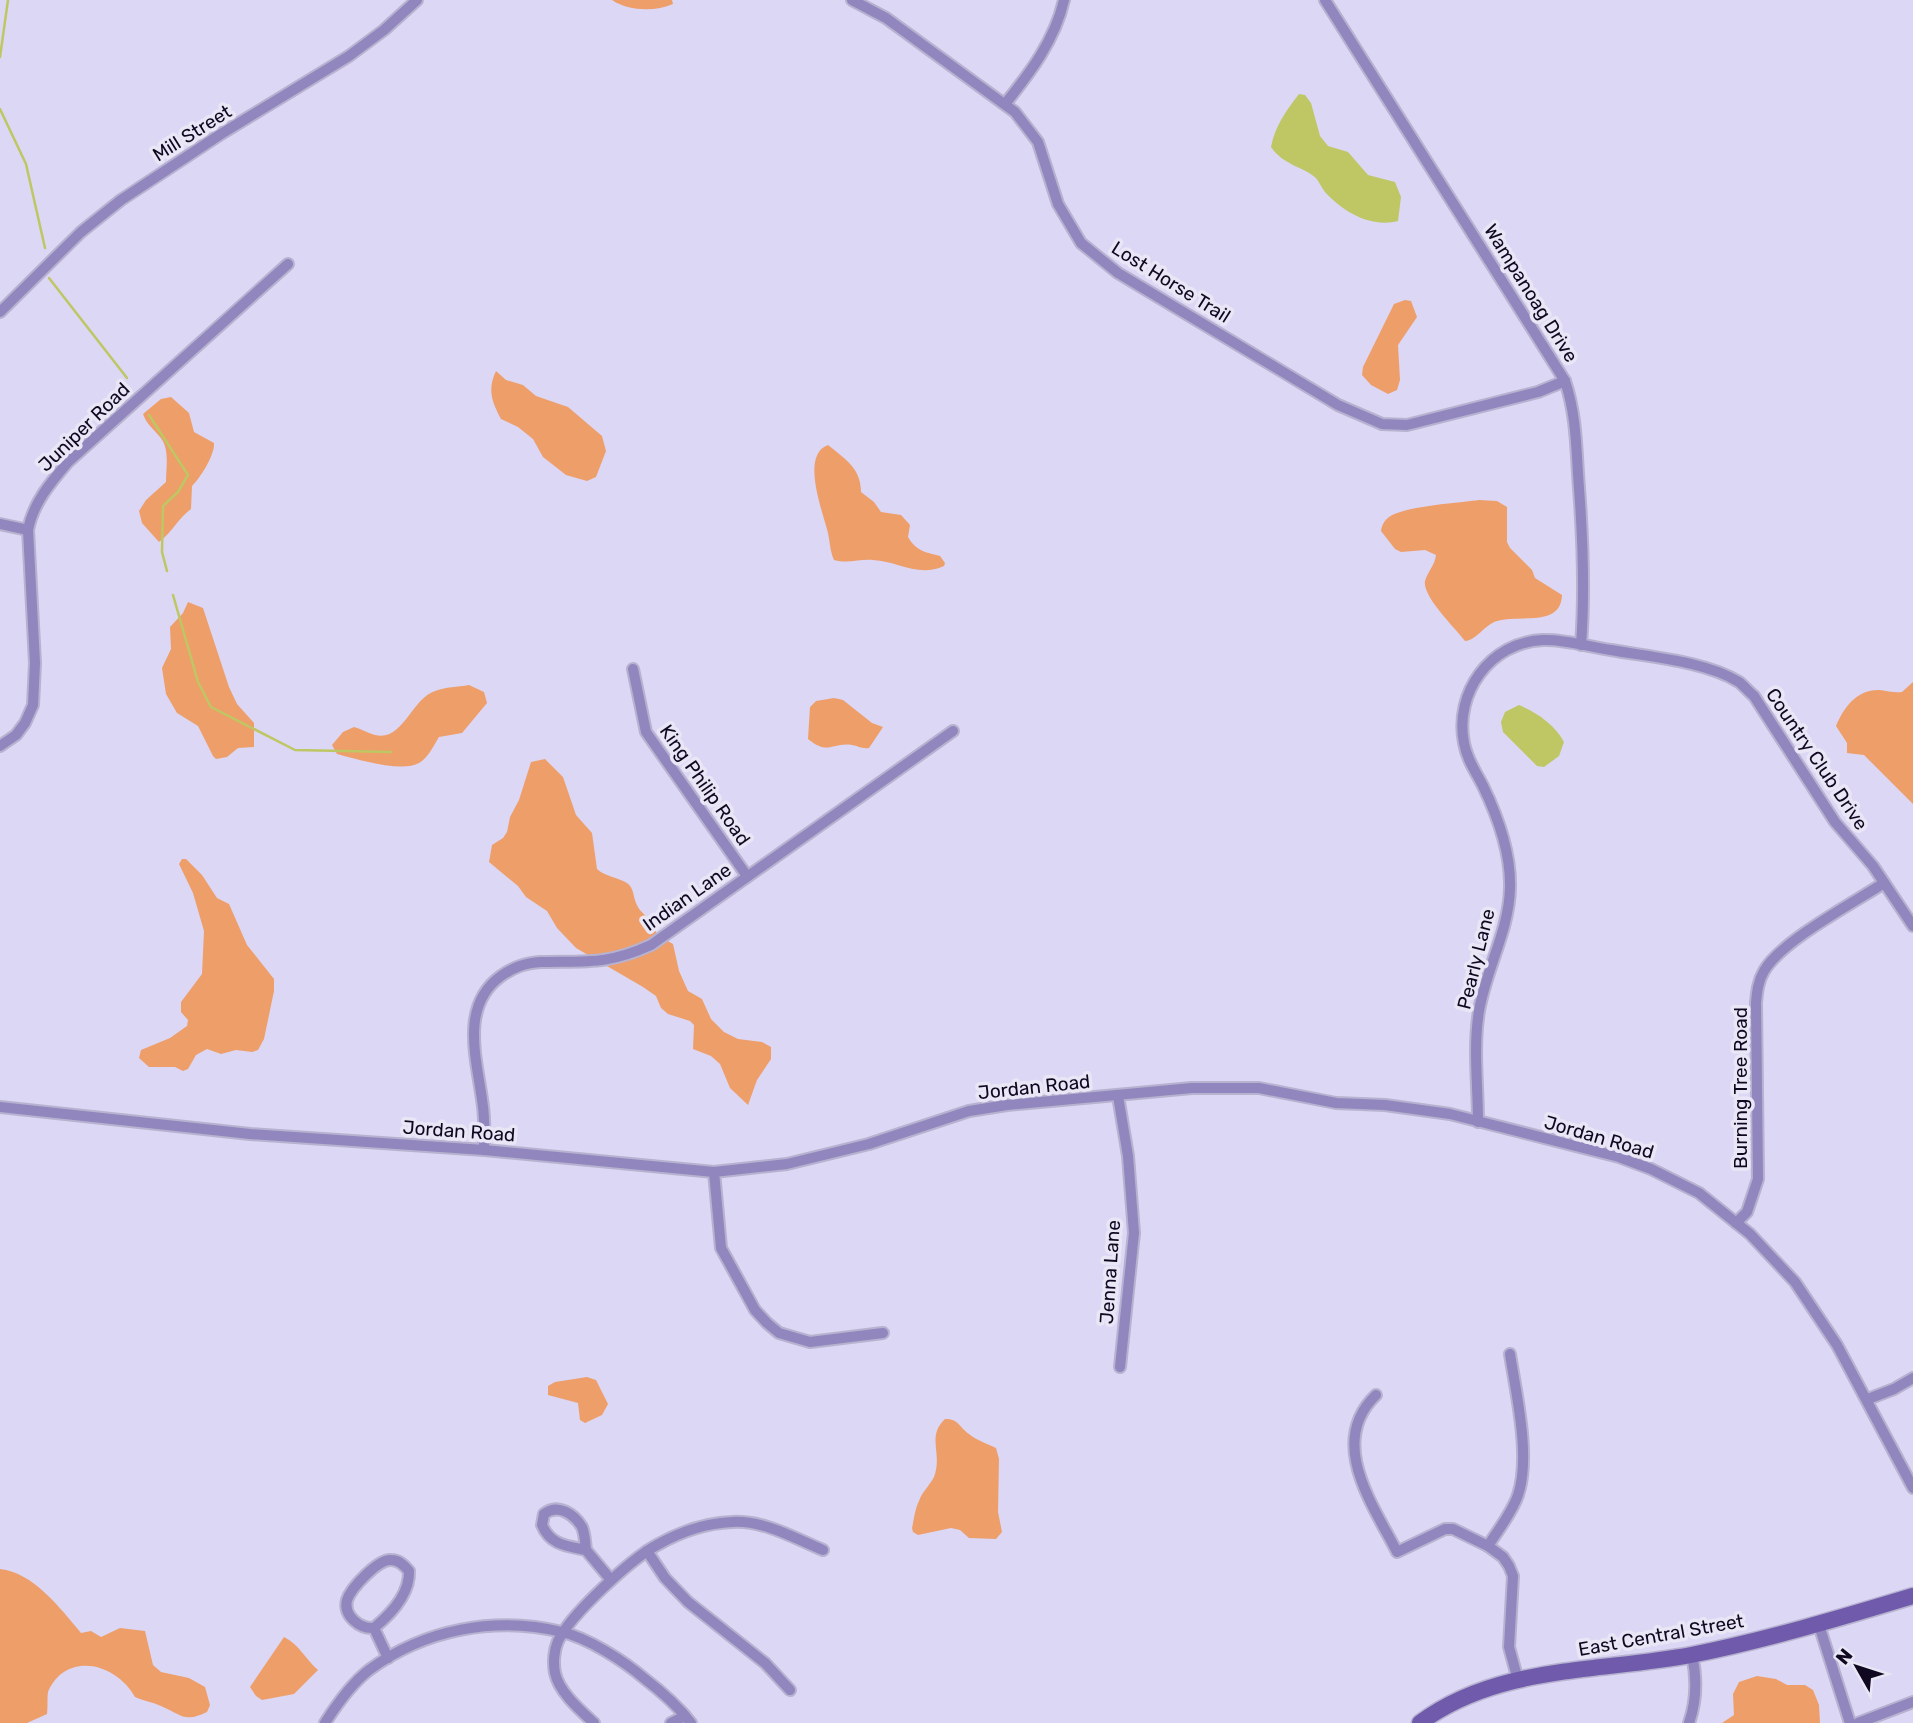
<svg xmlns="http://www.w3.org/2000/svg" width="1913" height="1723" viewBox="0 0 1913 1723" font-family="Rubik,sans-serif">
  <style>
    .green { fill: #ee9e69 }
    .water { fill: #bec763 }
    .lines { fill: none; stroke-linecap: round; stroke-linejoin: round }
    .stream { stroke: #bec763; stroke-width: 2.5 }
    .street-casing { stroke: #b7b2cf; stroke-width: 14 }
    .secondary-casing { stroke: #b7b2cf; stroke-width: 19 }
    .street { stroke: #9186be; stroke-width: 10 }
    .secondary { stroke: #6f5aac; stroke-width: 16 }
    .labels { text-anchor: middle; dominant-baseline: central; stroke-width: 7; stroke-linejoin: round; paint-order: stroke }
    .street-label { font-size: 19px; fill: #0f0820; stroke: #e9e6f5 }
  </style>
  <rect width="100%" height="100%" fill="#dcd7f5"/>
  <g class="green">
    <path d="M612 0H672L673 4C655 12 628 11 612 0Z"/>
    <path d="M1405 300 1411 301 1417 317 1398 345 1400 380 1397 390 1388 394 1371 385 1362 375 1363 367 1394 304Z"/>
    <path d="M496 371 506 380 523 385 536 396 568 407 602 436 606 451 596 477 587 481 566 475 543 457 533 439 518 427 501 419C492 402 487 390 496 371Z"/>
    <path d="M171 397 189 413 194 432 214 443C215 454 201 477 192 486L191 509C178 518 172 533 159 542L142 523 139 511 146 500 166 482C166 468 170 448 160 437 153 428 147 425 143 414L161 399Z"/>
    <path d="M828 445C845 459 861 468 861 492L874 502 881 512 901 515 910 525 908 537C916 551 925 552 940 556L945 563 944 566C918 578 898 561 873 560 859 559 848 564 834 560 830 551 830 542 828 533 823 512 800 455 828 445Z"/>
    <path d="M1479 500 1497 501 1507 507V542L1510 548 1532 570 1535 578 1562 595C1561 628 1518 614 1497 621 1484 625 1477 640 1465 641 1455 628 1422 596 1425 581 1428 571 1435 565 1436 555L1425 550 1401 552 1395 549 1381 531C1382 525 1384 521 1389 517 1405 506 1458 503 1479 500Z"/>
    <path d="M188 602 203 608 229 687 237 704 254 723V747L238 748 227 757 216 759 213 756 198 726 177 713 166 694 162 668 171 649 170 627 183 613Z"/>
    <path d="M1913 682V804L1864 755 1847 753V743L1836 726C1844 707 1857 689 1880 690 1888 691 1894 693 1902 692Z"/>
    <path d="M469 685 484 692 487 703 462 733 439 737C434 745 428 758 419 763 402 773 356 759 337 754L332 745 343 732 354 727C361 729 368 733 375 735 403 742 411 699 435 691 445 687 458 687 469 685Z"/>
    <path d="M834 698 843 700 872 723 883 727 869 748C861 749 859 746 852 745 832 742 829 756 808 739L810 707 816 701Z"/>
    <path d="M545 759 563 777 576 815 592 833 597 869C606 877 617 877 627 883 634 888 633 896 636 903 641 916 652 916 657 935L673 944 679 971 688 991 702 999 711 1019 724 1032 738 1039 762 1042 771 1047V1059L757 1080 748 1105 730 1088 720 1064 711 1056 693 1049 694 1025 690 1021 668 1014 661 1008 656 996 643 987 576 948 557 928 547 911 526 897 518 886 489 862 492 845 503 838 507 832 510 817 519 800 531 762Z"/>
    <path d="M182 859H186L202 875 217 898 229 904 247 945 274 979V991L264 1039 258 1050 252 1052 236 1050 221 1054 207 1049 196 1055 188 1069 183 1071 175 1067H149L139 1058 141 1050 170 1038 187 1026 188 1020 181 1012V1002L202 974 204 931 193 893 179 864Z"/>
    <path d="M587 1377 596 1380 608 1404 602 1415 585 1423 580 1420 578 1403 548 1395V1386L555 1382Z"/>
    <path d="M945 1419C959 1419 959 1427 969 1434 976 1440 988 1444 996 1448L999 1459 998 1512 1002 1532 996 1539 969 1538 960 1530 951 1528 918 1535 913 1532 912 1528C914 1519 915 1509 919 1501 922 1492 930 1485 934 1477 943 1453 926 1437 945 1419Z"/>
    <path d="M0 1569C33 1572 61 1609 81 1633L91 1631 101 1637 120 1628 145 1631 153 1665 161 1672 189 1678 205 1687 210 1705 207 1712C184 1723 182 1715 161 1706 153 1702 143 1701 135 1697 121 1672 87 1655 61 1674 56 1678 50 1686 48 1692 47 1698 48 1707 47 1714L27 1723H0Z"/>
    <path d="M284 1637C300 1645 305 1659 318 1670L294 1694 262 1700 256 1696 250 1687Z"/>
    <path d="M1757 1676 1776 1679 1787 1685H1805L1813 1690 1819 1705 1820 1723H1722L1734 1715 1733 1694 1739 1682Z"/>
  </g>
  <g class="water">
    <path d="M1299 94 1305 95 1311 103 1320 136 1328 146 1348 152 1368 175 1395 182 1401 197 1398 221C1371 228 1343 212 1325 192 1322 188 1319 182 1316 178 1304 167 1283 165 1271 147 1275 126 1286 111 1299 94Z"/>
    <path d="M1519 705C1537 713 1554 724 1564 742L1559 756 1544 767 1537 766 1503 732 1501 722 1505 712Z"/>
  </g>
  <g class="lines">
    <g class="stream">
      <path d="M0 57 8 0"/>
      <path d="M0 109 26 164 45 248"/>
      <path d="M49 278 127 378"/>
      <path d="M149 415 188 475 178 492 163 506 162 552 167 571"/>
      <path d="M173 595 198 682 211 707 295 750 391 752"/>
    </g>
    <defs>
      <g id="street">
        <path d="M852 0 886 18 1015 112 1038 142 1058 204 1081 243 1118 273 1338 405 1382 424 1407 425 1538 392 1565 381"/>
        <path d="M1325 0 1565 381C1577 417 1576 450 1579 488 1583 541 1585 592 1581 645"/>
        <path d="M1005 104C1030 73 1055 40 1064 0"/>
        <path d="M0 312 81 232 121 200 221 134 349 56 384 30 417 0"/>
        <path d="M0 524 28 530"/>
        <path d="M633 669 646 732 747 876"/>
        <path d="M0 746 16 735 25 723 33 705 35 663 28 530C33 503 51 482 68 462L288 264"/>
        <path d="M1118 1096 1128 1156 1134 1233 1120 1367"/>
        <path d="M0 1107 250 1134 484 1150 714 1172 787 1164 869 1144 969 1111 1007 1105 1192 1088H1259L1336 1103 1385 1105 1450 1114 1619 1157 1651 1169 1699 1193 1750 1234 1795 1282 1837 1345 1913 1488"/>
        <path d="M1478 1122C1478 1085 1473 1047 1479 1011 1486 969 1509 931 1510 888 1511 853 1498 817 1483 786 1476 772 1467 760 1464 743 1454 693 1490 642 1543 640 1565 639 1589 647 1611 650 1649 657 1705 661 1739 682 1744 686 1749 692 1754 696L1835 822 1873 866 1913 926"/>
        <path d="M484 1150C484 1135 485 1121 483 1107 478 1063 458 1007 501 976 514 967 525 963 541 962 586 961 607 965 651 945L953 731"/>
        <path d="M714 1172 721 1248 755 1310 767 1323 779 1333 810 1342 883 1333"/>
        <path d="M1736 1223 1747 1212 1758 1179 1756 1003C1757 992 1758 981 1764 971 1781 941 1853 903 1884 883"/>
        <path d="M1376 1395C1327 1442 1373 1505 1397 1552L1445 1529H1453L1488 1546 1503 1557 1509 1566 1513 1576 1509 1647 1518 1680"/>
        <path d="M1868 1399 1894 1389 1913 1378"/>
        <path d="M1488 1546C1498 1530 1512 1513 1518 1495 1531 1456 1516 1394 1510 1354"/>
        <path d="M586 1550C585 1542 585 1534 582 1527 574 1514 558 1503 544 1514L542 1525C550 1545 567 1546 586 1550L611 1580"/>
        <path d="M647 1551 665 1578 688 1602 765 1663 790 1690"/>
        <path d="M1818 1622 1850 1723"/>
        <path d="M374 1628C360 1629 343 1616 347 1600 351 1588 378 1559 391 1560 399 1560 404 1565 409 1571 410 1594 391 1614 374 1628L388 1658"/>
        <path d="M325 1723C337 1704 351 1684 369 1670 425 1629 495 1616 562 1632 588 1638 624 1661 645 1679 662 1692 678 1706 691 1723"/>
        <path d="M594 1723C580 1710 559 1692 555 1673 553 1663 554 1650 558 1641 570 1615 631 1559 657 1545 680 1532 705 1523 732 1522 764 1520 794 1538 823 1550"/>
        <path d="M671 1723 685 1716"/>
        <path d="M1689 1723C1697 1700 1697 1678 1692 1655"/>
        <path d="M1858 1723 1913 1702"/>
      </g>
      <path id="secondary" d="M1420 1723C1497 1665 1601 1672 1691 1655 1766 1640 1840 1618 1913 1596"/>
    </defs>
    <use href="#street" class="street-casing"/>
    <use href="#secondary" class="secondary-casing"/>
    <use href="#street" class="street"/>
    <use href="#secondary" class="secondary"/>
  </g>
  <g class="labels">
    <g class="street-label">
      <text transform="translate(192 133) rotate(-32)">Mill Street</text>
      <text transform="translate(1171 282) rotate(32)">Lost Horse Trail</text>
      <text transform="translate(1531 293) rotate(58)">Wampanoag Drive</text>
      <text transform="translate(84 427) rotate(-44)">Juniper Road</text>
      <text transform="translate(1817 759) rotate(56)">Country Club Drive</text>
      <text transform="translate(705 785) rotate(55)">King Philip Road</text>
      <text transform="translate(687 897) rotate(-35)">Indian Lane</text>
      <text transform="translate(1476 959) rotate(-76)">Pearly Lane</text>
      <text transform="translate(1034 1087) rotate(-6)">Jordan Road</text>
      <text transform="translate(1740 1088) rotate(-90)">Burning Tree Road</text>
      <text transform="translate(459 1131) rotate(4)">Jordan Road</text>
      <text transform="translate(1599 1137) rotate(16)">Jordan Road</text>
      <text transform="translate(1110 1272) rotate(-86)">Jenna Lane</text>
      <text transform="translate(1661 1635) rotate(-10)">East Central Street</text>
    </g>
  </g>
  <g transform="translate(1857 1667) rotate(309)" stroke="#e9e6f5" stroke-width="5" paint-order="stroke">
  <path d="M0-5L12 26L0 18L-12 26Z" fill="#0f0820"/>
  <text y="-10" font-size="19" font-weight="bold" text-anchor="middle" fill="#0f0820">N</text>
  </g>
</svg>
